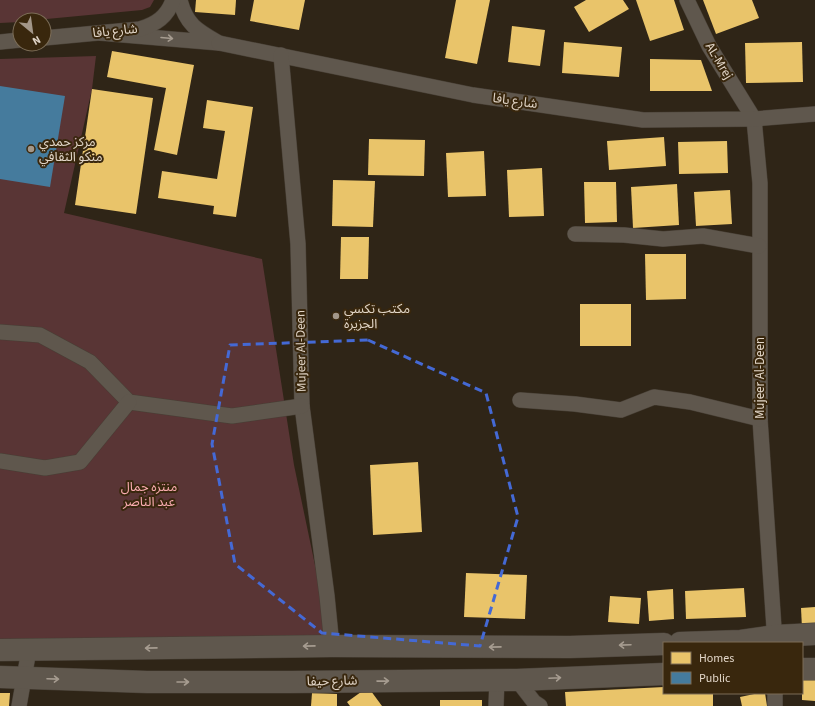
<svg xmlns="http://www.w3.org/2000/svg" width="815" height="706" viewBox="0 0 815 706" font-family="'Source Sans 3','Noto Sans Arabic',sans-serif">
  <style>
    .green { fill: #593535 }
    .homes { fill: #e9c46a }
    .public { fill: #457b9d }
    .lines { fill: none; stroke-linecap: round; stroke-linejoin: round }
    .minor-casing { stroke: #473f35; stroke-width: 16 }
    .secondary-casing { stroke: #473f35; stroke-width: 23 }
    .minor { stroke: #5f574d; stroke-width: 15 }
    .secondary { stroke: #5f574d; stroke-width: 22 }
    .oneway { stroke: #a69c90 }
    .marked { fill: none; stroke: #4469d5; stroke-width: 3; stroke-dasharray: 8 5; stroke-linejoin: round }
    .poi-dot { fill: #a39789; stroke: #39270d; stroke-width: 1.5 }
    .labels { text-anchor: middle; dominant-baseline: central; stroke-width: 4; stroke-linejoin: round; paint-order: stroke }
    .street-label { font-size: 13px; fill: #e1d5c7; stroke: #39270d }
    .poi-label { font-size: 13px; fill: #e1d5c7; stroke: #39270d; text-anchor: start }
    .park-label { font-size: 13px; fill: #fcadb2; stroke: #39270d }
  </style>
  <rect width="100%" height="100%" fill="#2f2517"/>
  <g class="green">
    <path d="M0 0H154L150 7 142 10 36 20H20V22L0 23Z"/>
    <path d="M96 56 92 89 64 213 262 259 294 465 332 646 0 643V59Z"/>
  </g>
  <g class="homes">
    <path d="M196 0H236L235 15 195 12Z"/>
    <path d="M254 0H305L299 30 250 21Z"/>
    <path d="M456 0H490L477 64 445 58Z"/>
    <path d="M586 0H623L629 9 589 32 574 7Z"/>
    <path d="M636 0H674L684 30 650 41Z"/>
    <path d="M703 0H752L759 18 716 34Z"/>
    <path d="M512 26 545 30 540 66 508 62Z"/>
    <path d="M564 42 622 47 619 77 562 73Z"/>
    <path d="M802 42 803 82 746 83 745 43Z"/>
    <path d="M112 51 194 65 177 155 154 150 166 88 107 77Z"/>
    <path d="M650 59 701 60 712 91H650Z"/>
    <path d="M92 89 153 98 136 214 75 205Z"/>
    <path d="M207 100 253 107 236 217 213 214 214 206 158 198 162 171 217 179 225 131 203 128Z"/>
    <path d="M664 137 666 166 609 170 607 141Z"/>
    <path d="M369 139 425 140 424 176 368 175Z"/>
    <path d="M727 141 728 173 679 174 678 142Z"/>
    <path d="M484 151 486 196 448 197 446 153Z"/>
    <path d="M542 168 544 216 509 217 507 170Z"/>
    <path d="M333 180 375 181 373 227 332 226Z"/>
    <path d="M584 182H616L617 222 585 223Z"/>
    <path d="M677 184 679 225 633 228 631 187Z"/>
    <path d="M730 190 732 224 696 226 694 192Z"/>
    <path d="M341 237H369L368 279H340Z"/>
    <path d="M645 254H686V299L646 300Z"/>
    <rect x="580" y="304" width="51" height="42"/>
    <path d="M418 462 422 532 373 535 370 465Z"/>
    <path d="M466 573 527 575 525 619 464 617Z"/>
    <path d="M744 588 746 617 686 619 685 591Z"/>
    <path d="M673 589 674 619 649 621 647 591Z"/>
    <path d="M610 596 641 598 639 624 608 622Z"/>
    <path d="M815 607V627L802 628 801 608Z"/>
    <path d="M802 677 815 678V701L802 700Z"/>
    <path d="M368 687 382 706H350L347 702Z"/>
    <path d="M664 687V693H713V706H566L565 692Z"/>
    <path d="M0 693H10L9 706H0Z"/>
    <path d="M312 693 337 694V706H311Z"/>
    <path d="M759 693H765L767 706H742L740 697Z"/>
    <rect x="440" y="700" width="42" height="6"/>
  </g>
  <path class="public" d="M0 86 65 96 50 187 0 179Z"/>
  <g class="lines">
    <defs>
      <g id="minor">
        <path d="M687 0 709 46 754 119 760 183V419L775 643"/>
        <path d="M100 33 219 43C198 31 186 25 180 0"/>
        <path d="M44 38 140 29C156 24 167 17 173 0"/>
        <path d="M0 42 20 40"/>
        <path d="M219 43 473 95 643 120 754 119 815 114"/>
        <path d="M281 55 298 244 302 406 327 596 332 646"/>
        <path d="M575 234 624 235 663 239 703 236 759 246"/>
        <path d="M0 332 40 335 90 362 129 402 232 416 302 406"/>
        <path d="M520 400 575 404 621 410 654 397 690 402 760 419"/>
        <path d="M0 461 45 468 80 462 129 402"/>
        <path d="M517 680 534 702 540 706"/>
        <path d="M19 706 29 650"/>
        <path d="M496 706 497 679"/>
        <path d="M775 706V693"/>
      </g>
      <g id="secondary">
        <path d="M680 643 741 641 775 636 815 634"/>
        <path d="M0 650 332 646 570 647 664 644"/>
        <path d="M802 669H815"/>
        <path d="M0 677 147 682H291L517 680 664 674"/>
      </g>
    </defs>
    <use href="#minor" class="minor-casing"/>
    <use href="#secondary" class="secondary-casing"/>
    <use href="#minor" class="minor"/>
    <use href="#secondary" class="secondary"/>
  </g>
  <defs><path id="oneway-shaft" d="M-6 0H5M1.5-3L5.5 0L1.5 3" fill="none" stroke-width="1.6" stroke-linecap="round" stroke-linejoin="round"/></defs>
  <g class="oneway">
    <use href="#oneway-shaft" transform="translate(167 38) rotate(5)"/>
    <use href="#oneway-shaft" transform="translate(625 645) rotate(178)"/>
    <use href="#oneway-shaft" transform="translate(309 646) rotate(179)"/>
    <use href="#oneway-shaft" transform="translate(495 647) rotate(179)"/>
    <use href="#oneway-shaft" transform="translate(151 648) rotate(179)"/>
    <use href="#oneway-shaft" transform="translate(555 678) rotate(-3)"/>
    <use href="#oneway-shaft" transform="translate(53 679) rotate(2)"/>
    <use href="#oneway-shaft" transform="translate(383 681) rotate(-1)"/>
    <use href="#oneway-shaft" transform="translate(183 682)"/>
  </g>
  <path class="marked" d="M368 340 486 393 518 517 480 646 322 633 235 564 212 444 230 345Z"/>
  <g class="poi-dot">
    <circle cx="31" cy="149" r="4"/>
    <circle cx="336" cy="316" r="4"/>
  </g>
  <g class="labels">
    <g class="street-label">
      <text transform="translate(115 31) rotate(-6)">شارع يافا</text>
      <text transform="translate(719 61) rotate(59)">AL-Mrej</text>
      <text transform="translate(515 101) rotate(8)">شارع يافا</text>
      <text transform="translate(301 351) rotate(-91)">Mujeer Al-Deen</text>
      <text transform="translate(760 378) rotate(-90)">Mujeer Al-Deen</text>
      <text transform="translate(332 681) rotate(-1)">شارع حيفا</text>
    </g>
    <g class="poi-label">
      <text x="39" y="142">مركز حمدي<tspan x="39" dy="15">منكو الثقافي</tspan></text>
      <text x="344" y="309">مكتب تكسي<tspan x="344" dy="15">الجزيرة</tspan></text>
    </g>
    <g class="park-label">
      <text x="149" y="487">منتزه جمال<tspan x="149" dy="15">عبد الناصر</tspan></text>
    </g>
  </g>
  <rect x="663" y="642" width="140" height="52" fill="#39270d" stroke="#7c6d57"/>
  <rect x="671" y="652" width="20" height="12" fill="#e9c46a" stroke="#7c6d57"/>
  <text x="699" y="662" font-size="12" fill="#e1d5c7">Homes</text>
  <rect x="671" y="672" width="20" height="12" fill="#457b9d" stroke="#7c6d57"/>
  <text x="699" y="682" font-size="12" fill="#e1d5c7">Public</text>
  <g transform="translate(32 32) rotate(151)"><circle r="19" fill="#39270d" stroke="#7c6d57"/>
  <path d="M0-3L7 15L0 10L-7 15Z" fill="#a39789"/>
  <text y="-6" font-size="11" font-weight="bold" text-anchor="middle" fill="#e1d5c7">N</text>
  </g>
</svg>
